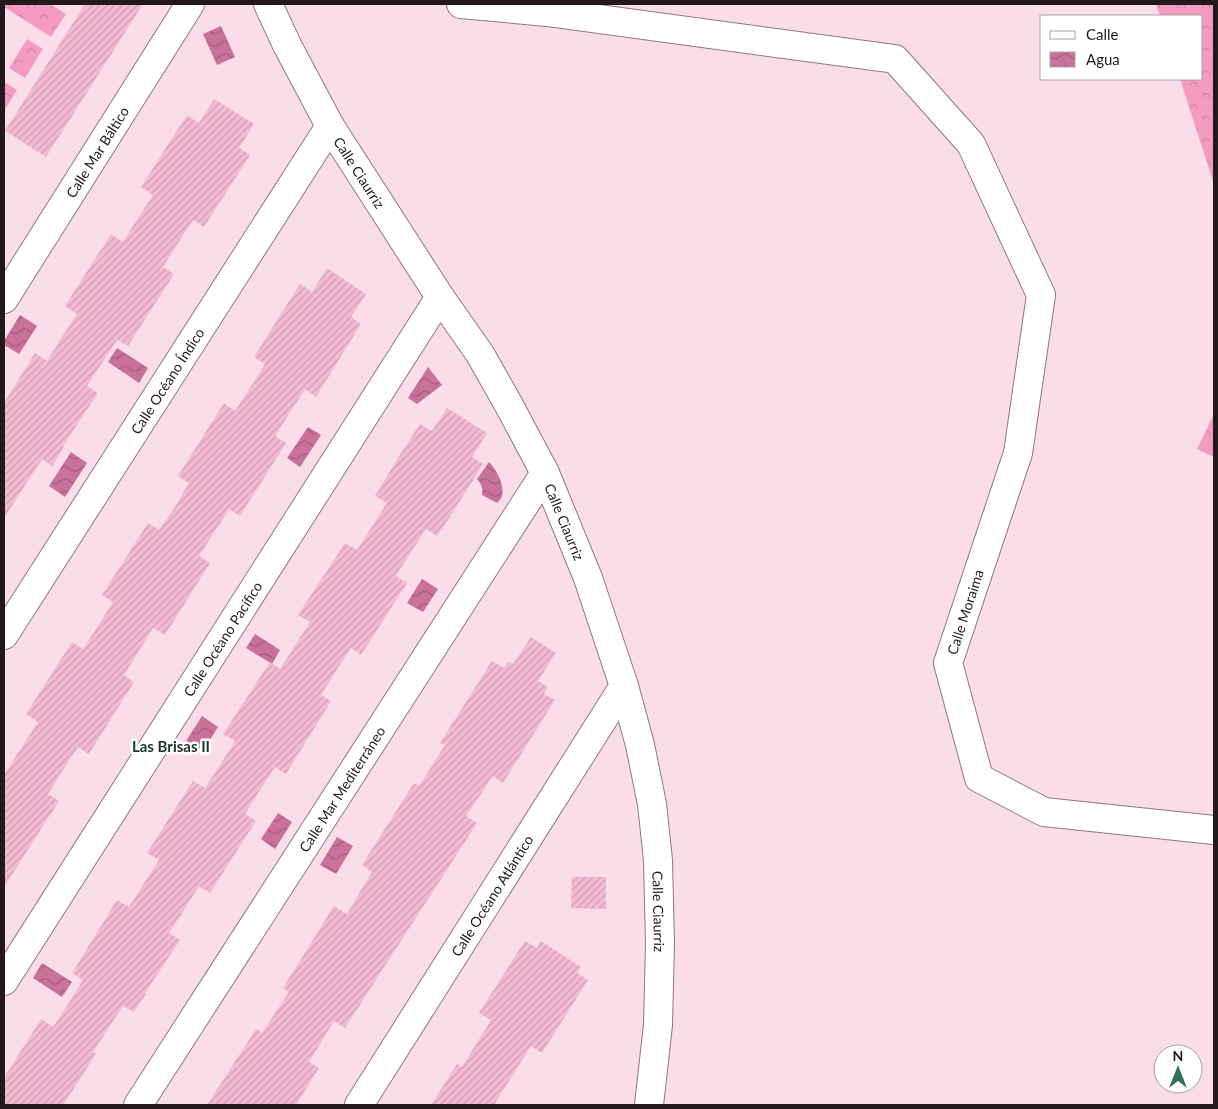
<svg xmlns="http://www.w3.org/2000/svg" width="1218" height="1109" viewBox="0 0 1218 1109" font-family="Lato,sans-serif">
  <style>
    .forest { fill: url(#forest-crowns) }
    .water { fill: url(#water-waves) }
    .building { fill: url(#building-hatch) }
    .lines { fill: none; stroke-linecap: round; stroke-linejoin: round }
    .minor-casing { stroke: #917781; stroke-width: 30 }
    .minor { stroke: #fff; stroke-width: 28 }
    .labels { text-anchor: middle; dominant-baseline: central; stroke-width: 5; stroke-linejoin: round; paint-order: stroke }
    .street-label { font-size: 14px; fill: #23191d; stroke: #fff }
    .neighbourhood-label { font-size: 15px; font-weight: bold; fill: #16342c; stroke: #fff }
  </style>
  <defs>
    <pattern id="forest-crowns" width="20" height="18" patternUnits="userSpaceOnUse" patternTransform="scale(1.25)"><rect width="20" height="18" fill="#f59bc2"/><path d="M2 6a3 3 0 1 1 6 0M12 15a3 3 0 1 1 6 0" fill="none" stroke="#d285a6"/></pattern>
    <pattern id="water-waves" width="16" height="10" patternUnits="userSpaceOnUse" patternTransform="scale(1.25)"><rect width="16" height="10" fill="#ca7199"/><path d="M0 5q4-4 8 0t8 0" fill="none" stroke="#a45c7c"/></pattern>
    <pattern id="building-hatch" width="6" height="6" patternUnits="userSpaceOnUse" patternTransform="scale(1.25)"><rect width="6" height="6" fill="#f4bad1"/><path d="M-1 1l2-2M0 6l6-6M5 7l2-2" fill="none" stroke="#d19fb3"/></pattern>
  </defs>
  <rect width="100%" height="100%" fill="#fadde8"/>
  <g class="forest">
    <path d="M4 4H50L66 14 51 37 4 7Z"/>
    <path d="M1156 4H1214V184L1180 79H1202V16H1160Z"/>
    <path d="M27 39 43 49 25 78 9 68Z"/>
    <path d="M4 82 17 90 4 111Z"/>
    <path d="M1214 414V457L1197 449Z"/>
  </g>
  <g class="water">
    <path d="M221 26 235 57 217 65 203 34Z"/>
    <path d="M20 315 37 326 19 354 4 345V341Z"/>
    <path d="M117 348 148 368 139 383 108 362Z"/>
    <path d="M428 367 442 385 417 404 408 398Z"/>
    <path d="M308 427 321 435 300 467 287 458Z"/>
    <path d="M71 452 87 463 65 497 49 486Z"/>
    <path d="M489 462C496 469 505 485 502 496 501 499 499 501 497 503L482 495C483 488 482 485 477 479Z"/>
    <path d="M422 579 438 589 423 612 407 603Z"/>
    <path d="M255 634 280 650 272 664 246 648Z"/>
    <path d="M202 716 218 727 203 751 186 741Z"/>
    <path d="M278 813 292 822 275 849 261 839Z"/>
    <path d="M337 837 353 846 336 874 320 865Z"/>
    <path d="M42 963 72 982 62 997 33 978Z"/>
  </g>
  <g class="building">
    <path d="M85 4H143L46 157 5 131Z"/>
    <path d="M214 99 254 124 239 148 250 155 204 227 193 220 178 243 163 267 174 274 128 346 117 340 87 386 98 393 63 446 64 447 52 466 42 459 4 518V403L35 353 47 361 62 337 77 314 65 306 111 234 123 242 138 218 153 195 141 187 187 115 199 123Z"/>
    <path d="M327 268 366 294 351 317 361 324 316 397 305 389 275 436 286 443 240 516 229 509 199 556 210 563 165 635 153 628 124 675 134 682 89 754 78 747 63 770 48 794 59 801 4 887V775L38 722 26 714 72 642 83 649 98 626 113 602 102 595 148 523 159 530 175 507 189 483 178 476 224 403 235 411 250 388 265 364 254 357 300 284 312 292Z"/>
    <path d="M447 408 487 433 472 457 483 464 450 517 437 536 426 529 411 552 396 576 407 583 361 655 351 648 336 671 321 695 331 701 286 774 275 767 260 790 245 814 256 821 210 893 199 886 184 910 169 933 180 940 145 993 146 994 134 1012 123 1006 93 1052 96 1054 63 1105H4V1078L41 1019 53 1027 68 1004 83 980 72 973 117 900 129 907 159 860 147 853 193 781 205 788 220 765 235 741 223 734 270 662 280 669 310 622 298 615 345 543 357 550 387 503 375 496 398 458 420 424 432 431Z"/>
    <path d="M531 637 556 653 538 681 548 687 544 694 555 700 503 783 493 776 466 816 477 823 345 1028 334 1021 309 1062 319 1068 296 1105H207L256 1029 262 1033 289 992 283 988 334 906 347 914 372 872 362 865 414 783 419 786 445 745 440 743 492 661 504 668 508 662 513 664Z"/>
    <path d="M572 877H606V909L571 908Z"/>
    <path d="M525 941 537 948 541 941 581 967 577 973 588 980 542 1053 531 1046 494 1105H431L457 1064 462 1067 491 1020 479 1013Z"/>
  </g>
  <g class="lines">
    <defs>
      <g id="minor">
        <path id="s1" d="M268 4 287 45 330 126 440 297 480 354 510 407 545 473 588 578 624 686 640 745 652 804 658 860 660 943 658 1025 649 1105"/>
        <path d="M461 4 547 12 895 59 971 144 1041 295 1018 453 948 663 979 778 1044 812 1214 830"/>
        <path id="s2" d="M4 299 190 4"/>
        <path id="s3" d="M4 635 330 126"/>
        <path id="s4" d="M4 981 440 297"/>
        <path id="s5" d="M138 1105 545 473"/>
        <path id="s6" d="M359 1105 624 686"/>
      </g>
    </defs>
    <use href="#minor" class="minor-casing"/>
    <use href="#minor" class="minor"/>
  </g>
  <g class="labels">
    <g class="street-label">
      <text stroke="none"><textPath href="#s2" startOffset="174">Calle Mar Báltico</textPath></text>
      <text stroke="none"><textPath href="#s1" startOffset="192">Calle Ciaurriz</textPath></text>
      <text stroke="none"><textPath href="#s3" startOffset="302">Calle Océano Índico</textPath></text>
      <text stroke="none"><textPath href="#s1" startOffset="598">Calle Ciaurriz</textPath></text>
      <text transform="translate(965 612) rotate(-72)">Calle Moraima</text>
      <text stroke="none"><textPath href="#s4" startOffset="406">Calle Océano Pacífico</textPath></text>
      <text stroke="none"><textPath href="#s5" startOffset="376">Calle Mar Mediterráneo</textPath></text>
      <text stroke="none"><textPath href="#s6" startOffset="248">Calle Océano Atlántico</textPath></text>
      <text stroke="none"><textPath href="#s1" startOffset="1002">Calle Ciaurriz</textPath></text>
    </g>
    <g class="neighbourhood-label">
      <text x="171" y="746">Las Brisas II</text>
    </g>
  </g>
  <rect width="1218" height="1109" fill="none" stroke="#23191d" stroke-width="10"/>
  <rect x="1040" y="15" width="162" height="65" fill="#ffffff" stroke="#a7a3a5"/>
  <rect x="1050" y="31" width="25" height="8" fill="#ffffff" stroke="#a7a3a5"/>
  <text x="1086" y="40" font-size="15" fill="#23191d">Calle</text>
  <rect x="1050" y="52" width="25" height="15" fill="url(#water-waves)" stroke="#a7a3a5"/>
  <text x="1086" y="65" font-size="15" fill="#23191d">Agua</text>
  <g transform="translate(1178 1069)"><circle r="24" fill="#ffffff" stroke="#a7a3a5"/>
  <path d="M0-4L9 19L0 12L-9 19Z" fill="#31715f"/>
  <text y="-8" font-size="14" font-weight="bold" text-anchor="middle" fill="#23191d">N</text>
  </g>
</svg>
